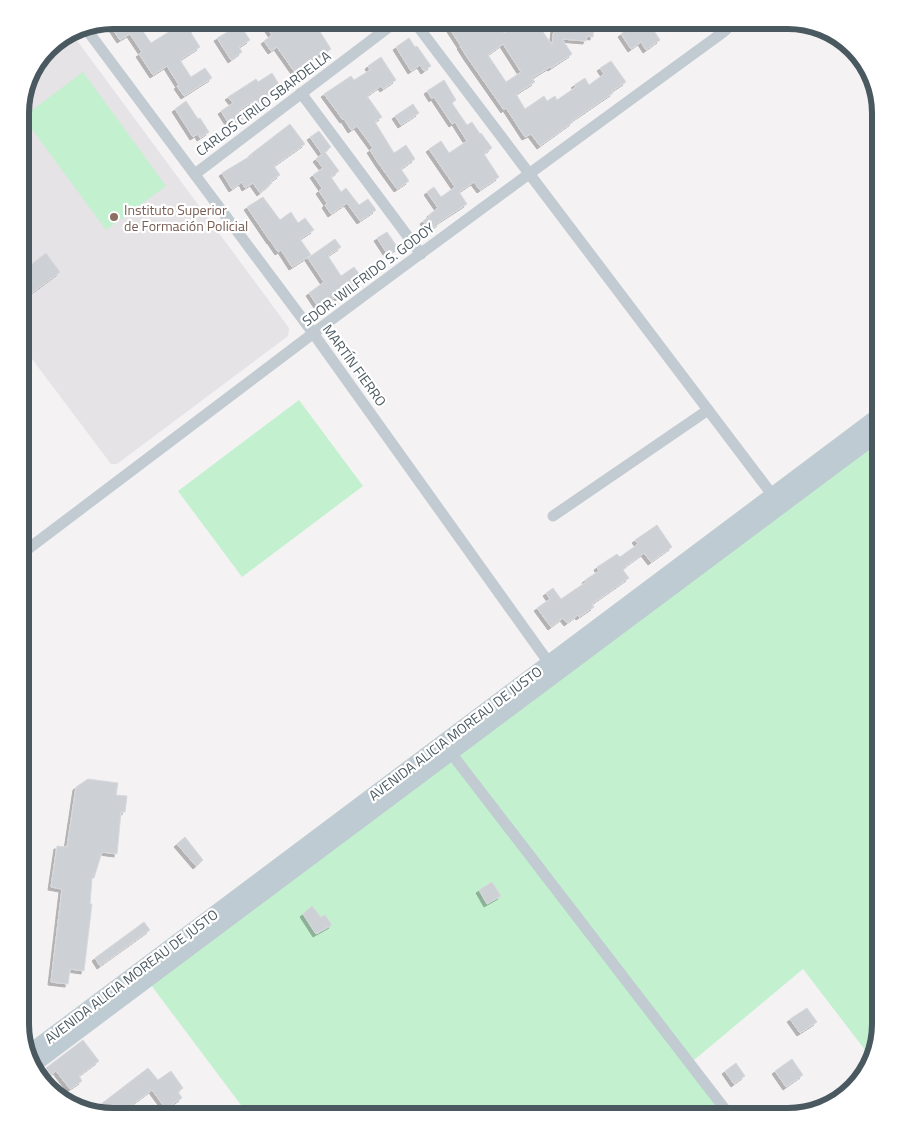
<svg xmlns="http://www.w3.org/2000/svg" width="901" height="1137" viewBox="0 0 901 1137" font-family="'Titillium Web',sans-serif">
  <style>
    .education { fill: #e5e3e5 }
    .green { fill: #c3f0cf }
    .building { fill: #cdd0d4; stroke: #d7d9dd; fill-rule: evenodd; filter: url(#shadow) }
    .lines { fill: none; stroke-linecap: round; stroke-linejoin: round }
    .minor { stroke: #c1cbd1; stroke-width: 11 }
    .secondary { stroke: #bfcbd3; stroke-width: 16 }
    .education-dot { fill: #8d6e63; stroke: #fff; stroke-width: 2 }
    .labels { text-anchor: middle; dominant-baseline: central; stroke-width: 4.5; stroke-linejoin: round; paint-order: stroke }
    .street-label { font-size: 14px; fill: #4a5860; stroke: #fff }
    .education-label { font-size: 14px; fill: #785e54; stroke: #fff; text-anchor: start }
    .rim { fill: none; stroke: #4a5860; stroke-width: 6 }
  </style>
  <defs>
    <filter id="shadow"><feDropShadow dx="-3" dy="3" stdDeviation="0" flood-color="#0004"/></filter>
  </defs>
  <rect width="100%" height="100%" fill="#f4f2f3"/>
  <path class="education" d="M73 35 289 328 288 336 117 464H111L20 343V107L30 72 52 43Z"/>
  <g class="green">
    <path d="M83 72 166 186 106 230 23 117Z"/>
    <path d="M299 400 363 486 242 577 178 491Z"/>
    <path d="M881 430V1024L872 1059 803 969 688 1065 728 1117H250L148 981Z"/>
  </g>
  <g class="building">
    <path d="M113 20H135L151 43 175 28 170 20H205L191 29 192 32 191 33 200 47 180 60 191 77 205 68 212 78 184 96 177 86 179 85 167 66 153 75 139 54 142 52 130 34 120 40 108 22Z"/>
    <path d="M262 20H310L317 31 319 30 331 49 322 55 321 53 301 66 303 69 296 74 277 47 271 51 264 41 272 35Z"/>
    <path d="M444 20H491L495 25 498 23 504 33 512 28 515 32 530 22 536 32 541 29 552 45 555 20 588 22V25H594L593 37 587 36 586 41 562 39 572 54 551 68 550 67 532 78 535 82 516 94 525 109 544 96 547 101 555 96 557 100 576 87 574 85 585 78 589 85 604 74 600 68 611 61 626 82 612 91 613 93 572 121 573 122 540 146 531 134 525 137 506 108 504 110 467 57 460 46H461ZM503 44 521 72 506 82 488 55Z"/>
    <path d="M640 20H647L660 40 646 50 641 42 631 49 621 34Z"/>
    <path d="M240 25 250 40 239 47 242 52 231 60 217 38Z"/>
    <path d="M409 38 415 47 417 46 431 66 424 71 420 65 411 71 396 47Z"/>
    <path d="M381 57 396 80 383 89 381 86 367 96 382 117 375 122 394 153 406 145 415 159 401 169 409 181 397 189 379 164 370 150 373 148 357 126 351 130 344 119 343 120 324 94 351 76 354 80 370 70 368 66Z"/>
    <path d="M272 73 282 89 268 98 269 100 259 107 255 100 238 111 243 119 231 127 221 111 233 103 228 97 256 79 258 82Z"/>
    <path d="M444 80 456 100 452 103 467 125 472 122 480 134 481 133 492 148 484 154 499 177 480 190 474 182 459 192 467 204 439 222 440 223 429 231 423 221 430 216V214L438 208 427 192 434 187 441 197 455 187 429 149 441 141 449 153 467 141 455 122 452 124 434 97 432 99 427 91Z"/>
    <path d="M186 101 198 119 200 118 209 132 200 138 198 134 193 137 175 109Z"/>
    <path d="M413 104 419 113 401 125 395 116Z"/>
    <path d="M290 124 305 144 274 166 280 175 271 181 272 183 260 193 253 183 245 188 242 182 232 189 222 173 252 155 251 154Z"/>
    <path d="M319 131 331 147 325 152 339 171 331 177 341 192 346 188 359 205 368 199 376 210 360 221 347 203 331 214 325 205 327 203 319 191 322 188 313 175 323 168 316 159 322 154 310 137Z"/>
    <path d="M263 197 280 220 291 212 298 223 305 218 314 230 300 239 311 255 292 267 281 250 278 252 270 240V241L247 207Z"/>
    <path d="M387 232 398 248 388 255 377 238Z"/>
    <path d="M335 239 341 247 328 256 341 276 354 267 364 280 338 298 337 296 319 308 309 293 324 282 308 258Z"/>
    <path d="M46 253 60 272 20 302V273Z"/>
    <path d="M657 525 672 547 651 562 644 553 626 566 627 567 623 570 629 578 592 604 594 607 579 617 578 615 567 623 563 618 551 627 537 608 550 599 546 593 553 588 561 599 586 582 585 580 599 571 597 567 617 554 620 557 638 544 635 540Z"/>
    <path d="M88 779 118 783 116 795 127 796 125 812H121L117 854 102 852 94 878H92L90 904H92L84 971 70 969 68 984 51 982 62 889 51 887 57 846 67 847 76 787Z"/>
    <path d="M185 837 203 860 196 866 177 844Z"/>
    <path d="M492 882 501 896 487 904 479 890Z"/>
    <path d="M312 906 321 917 325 915 332 925 316 934 303 914Z"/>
    <path d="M144 922 150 930 100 966 95 958Z"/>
    <path d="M807 1008 817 1022 800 1033 790 1019Z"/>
    <path d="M83 1040 99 1061 79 1076 82 1081 70 1089 56 1071 51 1075 46 1068Z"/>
    <path d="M792 1059 803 1075 786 1087 775 1071Z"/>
    <path d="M736 1063 745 1076 734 1084 725 1071Z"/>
    <path d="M148 1068 158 1080 171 1071 183 1088 178 1092 182 1098 166 1109 152 1090 116 1117 92 1111Z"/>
  </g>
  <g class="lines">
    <g class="minor">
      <path d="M413 20 777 501"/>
      <path d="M87 30 313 333 549 663 554 668"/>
      <path d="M301 93 421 254"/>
      <path d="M195 174 398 20"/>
      <path d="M553 516 708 410"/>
      <path d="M20 555C119 481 216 406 315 332 450 231 586 132 722 33L737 20"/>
      <path d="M451 753 731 1117"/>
    </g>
    <g class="secondary">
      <path d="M29 1053 881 414"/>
      <path d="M33 1065 881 431"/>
    </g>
  </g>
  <circle class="education-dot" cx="114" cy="217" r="5"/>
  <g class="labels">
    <g class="street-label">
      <text transform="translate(263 103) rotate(-37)">CARLOS CIRILO SBARDELLA</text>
      <text transform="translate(368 274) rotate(-37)">SDOR. WILFRIDO S. GODOY</text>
      <text transform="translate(355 365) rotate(54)">MARTÍN FIERRO</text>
      <text transform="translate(455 733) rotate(-37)">AVENIDA ALICIA MOREAU DE JUSTO</text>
      <text transform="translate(131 976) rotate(-37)">AVENIDA ALICIA MOREAU DE JUSTO</text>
    </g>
    <g class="education-label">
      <text x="124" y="209">Instituto Superior<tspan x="124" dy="16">de Formación Policial</tspan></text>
    </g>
  </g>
  <path d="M0 0H901V1137H0ZM113 29H788A84 84 0 0 1 872 113V1024A84 84 0 0 1 788 1108H113A84 84 0 0 1 29 1024V113A84 84 0 0 1 113 29Z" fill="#fff" fill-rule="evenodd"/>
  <path class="rim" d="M113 29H788A84 84 0 0 1 872 113V1024A84 84 0 0 1 788 1108H113A84 84 0 0 1 29 1024V113A84 84 0 0 1 113 29Z"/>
</svg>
